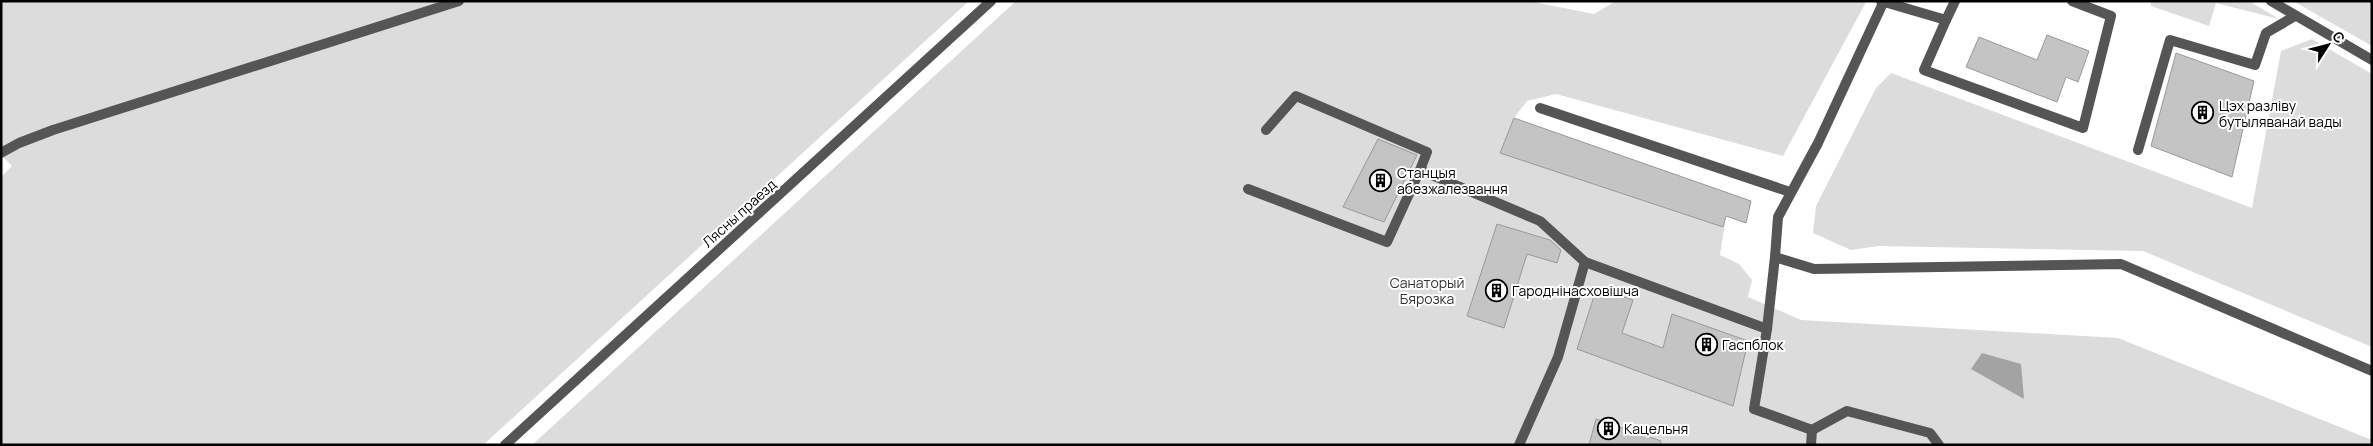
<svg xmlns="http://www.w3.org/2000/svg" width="2373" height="446" viewBox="0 0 2373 446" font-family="Manrope,sans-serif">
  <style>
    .green { fill: #dcdcdc }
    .water { fill: #a3a3a3 }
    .building { fill: #c4c4c4; stroke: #999 }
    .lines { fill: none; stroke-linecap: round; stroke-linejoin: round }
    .service { stroke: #555; stroke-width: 10 }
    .tertiary { stroke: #555; stroke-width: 10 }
    .labels { text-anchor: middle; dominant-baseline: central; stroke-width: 4; stroke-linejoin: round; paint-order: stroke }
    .poi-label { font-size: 14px; fill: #000; stroke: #fff; text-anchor: start }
    .street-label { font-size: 14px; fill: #000; stroke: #fff }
    .park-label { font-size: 14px; fill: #333; stroke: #fff }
  </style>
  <rect width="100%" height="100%" fill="#fff"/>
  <g class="green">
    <path d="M1 1H969L483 445H1V177L12 166 1 155Z"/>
    <path d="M1016 1H1529L1594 14 1616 1H1865L1866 2 1783 156 1556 94 1527 101 1514 118 1751 201 1746 223 1726 216 1720 255 1739 264 1752 280 1748 297 1801 320 2118 338 2372 440V445H532Z"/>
    <path d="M2151 1H2249L2279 19 2216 3 2209 26 2151 6Z"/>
    <path d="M2293 1H2372V46Z"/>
    <path d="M2312 39 2372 74V347L2143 251 1878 246 1851 250 1813 233 1816 206 1876 88 1891 73 2252 208 2281 51Z"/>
  </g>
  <path class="water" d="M1982 353 2021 364 2024 399 1971 369Z"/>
  <g class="building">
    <path d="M2047 35 2089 51 2078 82 2066 77 2057 102 1966 67 1979 37 2037 60Z"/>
    <path d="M2176 53 2254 81 2232 177 2151 146Z"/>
    <path d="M1514 118 1751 201 1746 223 1726 216 1723 227 1500 153Z"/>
    <path d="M1378 139 1417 155 1384 222 1343 207Z"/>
    <path d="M1497 224 1550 240 1561 250 1557 263 1527 254 1504 328 1467 316Z"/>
    <path d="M1597 287 1633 300 1622 333 1663 348 1672 314 1748 341 1733 406 1577 349Z"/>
    <path d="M1596 419 1661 441 1660 445H1589Z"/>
  </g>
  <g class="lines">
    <g class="service">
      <path d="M1881 1 1946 20 1955 1"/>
      <path d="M1884 1 1818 143 1778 217 1775 257 1814 269 2121 264 2372 371"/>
      <path d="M1946 20 1924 70 2083 128 2111 16 2072 1"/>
      <path d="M1540 108 1790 192"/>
      <path d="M1266 130 1296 96 1427 152 1420 170"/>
      <path d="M2138 150 2170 40 2255 65 2266 33 2295 16"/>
      <path d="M1248 189 1387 242 1420 170 1540 221 1585 262 1767 329"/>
      <path d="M1775 257 1767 329 1754 409 1812 430 1811 445"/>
      <path d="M1812 430 1847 411 1930 433 1939 445"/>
      <path d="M1519 445 1558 357 1585 262"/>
    </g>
    <g class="tertiary">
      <path d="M2271 1 2372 60"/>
      <path d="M1 153 19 143 53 130 459 1"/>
      <path d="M505 445 991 1"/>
    </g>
  </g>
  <defs>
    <symbol id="building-ring" viewBox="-11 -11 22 22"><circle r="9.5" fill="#fff" stroke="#000" stroke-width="1.5"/><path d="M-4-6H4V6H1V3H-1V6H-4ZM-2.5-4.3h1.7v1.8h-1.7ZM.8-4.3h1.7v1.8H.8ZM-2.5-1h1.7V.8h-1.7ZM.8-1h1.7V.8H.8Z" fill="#000"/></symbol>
  </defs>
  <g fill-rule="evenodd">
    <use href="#building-ring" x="2190" y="100" width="25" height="25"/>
    <use href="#building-ring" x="1368" y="168" width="25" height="25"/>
    <use href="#building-ring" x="1484" y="278" width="25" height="25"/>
    <use href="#building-ring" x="1694" y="332" width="25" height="25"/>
    <use href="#building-ring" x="1596" y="416" width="25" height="25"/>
  </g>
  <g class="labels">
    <g class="poi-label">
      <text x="2219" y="105">Цэх разліву<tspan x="2219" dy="16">бутыляванай вады</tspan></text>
      <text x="1397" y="172">Станцыя<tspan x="1397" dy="16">абезжалезвання</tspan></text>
      <text x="1512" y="290">Гароднінасховішча</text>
      <text x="1722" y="344">Гаспблок</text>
      <text x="1624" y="428">Кацельня</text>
    </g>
    <g class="street-label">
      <text transform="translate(739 213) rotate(-42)">Лясны праезд</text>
    </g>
    <g class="park-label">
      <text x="1427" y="282">Санаторый<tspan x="1427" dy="16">Бярозка</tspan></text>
    </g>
  </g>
  <rect width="2373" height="446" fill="none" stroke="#000000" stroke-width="5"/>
  <g transform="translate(2328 45) rotate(54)" stroke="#ffffff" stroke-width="4" paint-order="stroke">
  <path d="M0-4L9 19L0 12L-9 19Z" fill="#000000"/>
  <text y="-8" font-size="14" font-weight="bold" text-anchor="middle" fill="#000000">С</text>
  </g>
</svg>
